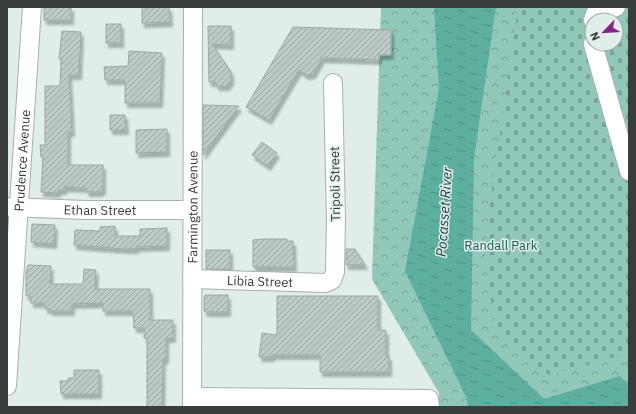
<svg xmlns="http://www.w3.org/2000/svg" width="636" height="414" viewBox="0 0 636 414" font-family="'IBM Plex Sans',sans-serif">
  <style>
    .forest { fill: url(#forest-crowns); fill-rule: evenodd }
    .cemetery { fill: url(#cemetery-stones); fill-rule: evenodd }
    .water { fill: url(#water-ripples) }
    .building { fill: url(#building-hatch); stroke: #9ca8a4; filter: url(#shadow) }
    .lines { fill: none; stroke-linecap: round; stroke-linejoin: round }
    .minor-casing { stroke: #a6b2af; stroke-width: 20 }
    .minor { stroke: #fff; stroke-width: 18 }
    .labels { text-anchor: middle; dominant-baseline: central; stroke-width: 3; stroke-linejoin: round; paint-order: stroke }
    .street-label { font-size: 13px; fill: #393e3d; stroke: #e0edea }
    .park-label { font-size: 13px; fill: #1c6053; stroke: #e0edea }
    .water-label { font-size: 14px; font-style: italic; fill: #153c34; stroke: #e0edea }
  </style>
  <defs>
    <pattern id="forest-crowns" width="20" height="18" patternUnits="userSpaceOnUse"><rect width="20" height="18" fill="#91c8ba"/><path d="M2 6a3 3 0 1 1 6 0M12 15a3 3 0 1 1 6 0" fill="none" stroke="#77a498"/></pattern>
    <pattern id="cemetery-stones" width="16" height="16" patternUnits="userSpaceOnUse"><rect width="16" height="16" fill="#91c8ba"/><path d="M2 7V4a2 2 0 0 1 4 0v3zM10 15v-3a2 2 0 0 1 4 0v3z" fill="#77a498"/></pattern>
    <pattern id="water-ripples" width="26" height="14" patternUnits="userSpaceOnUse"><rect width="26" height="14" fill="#5cb09d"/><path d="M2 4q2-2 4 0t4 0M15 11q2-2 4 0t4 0" fill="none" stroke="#4d9181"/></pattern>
    <pattern id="building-hatch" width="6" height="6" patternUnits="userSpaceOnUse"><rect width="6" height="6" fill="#bdcac6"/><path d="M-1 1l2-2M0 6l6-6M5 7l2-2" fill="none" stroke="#9ba5a2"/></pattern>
    <filter id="shadow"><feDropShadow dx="2.5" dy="4.5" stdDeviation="1" flood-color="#0004"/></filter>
  </defs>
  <rect width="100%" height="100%" fill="#e0edea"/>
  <path class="forest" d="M381 7H629V407H438L439 393 372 279ZM592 20H616V44H592Z"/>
  <path class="cemetery" d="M518 7H629V353L550 375 534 369 514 352 499 333 490 296 485 254 489 209ZM592 20H616V44H592Z"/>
  <path class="water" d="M434 7H496L474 158 471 330 544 399 620 376 629 386V407H468L467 399 405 271 439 89Z"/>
  <g class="building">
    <rect x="44" y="7" width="27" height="13"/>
    <path d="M142 7H169L170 22 142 23Z"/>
    <rect x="106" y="24" width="15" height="19"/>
    <path d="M208 26H231V45L212 44 231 72V82H228V86H216V82H209Z"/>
    <path d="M293 27 391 30V55H379V60L322 58 313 74 306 75 299 70 269 120 246 107Z"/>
    <path d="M62 31 81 32 79 75H69L72 132H68V165H103V190L99 192H87L86 188 64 187V190H58V193L41 192 43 157H41L40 145H45V86H60L61 59H59Z"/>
    <path d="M129 51 162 53 160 103H125V80H105L104 67 128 66Z"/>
    <path d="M203 105 239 106 203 155Z"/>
    <path d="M110 115H125L126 130H110Z"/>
    <path d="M167 129V152L136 153V130Z"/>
    <path d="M262 142 277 153 268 166 252 155Z"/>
    <path d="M32 224 55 225 54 244 31 242Z"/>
    <path d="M115 226V236H140V229L167 228V246L136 247V249H125L74 245 75 230 100 231V227Z"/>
    <path d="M264 239H287V241H293L294 267H253V240Z"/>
    <path d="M346 249H355L365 265H346Z"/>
    <rect x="206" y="250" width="24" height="19"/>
    <path d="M28 265 51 266 50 284H83L84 269 96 270 95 289H150V320H173V338H166V359H163L162 407H147V338H144V328H134L133 311H103V303L72 304V311H50V309H45V303H31V296H26V272Z"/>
    <path d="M206 295H228V312H206L204 311V296Z"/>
    <path d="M277 296H378V330H386V356H389V372H320V355H272V357H259L262 333 277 335Z"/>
    <path d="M74 370H99V394H61L60 381H68V378H74Z"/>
  </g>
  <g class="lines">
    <defs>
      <g id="minor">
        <path d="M593 20 595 14 616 7"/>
        <path d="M593 44 629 171"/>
        <path id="s1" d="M8 207 86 210H192"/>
        <path id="s2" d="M192 279 325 283 332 280 335 272 336 219 333 83"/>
        <path id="s3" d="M7 386 32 7"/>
        <path d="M192 397 429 399 430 407"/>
        <path id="s4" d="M192 407 193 7"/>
      </g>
    </defs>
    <use href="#minor" class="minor-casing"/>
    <use href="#minor" class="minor"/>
  </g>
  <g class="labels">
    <g class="street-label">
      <text stroke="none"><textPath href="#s3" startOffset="226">Prudence Avenue</textPath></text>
      <text transform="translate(335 184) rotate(-91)">Tripoli Street</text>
      <text stroke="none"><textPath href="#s4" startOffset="200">Farmington Avenue</textPath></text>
      <text stroke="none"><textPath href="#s1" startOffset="92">Ethan Street</textPath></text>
      <text stroke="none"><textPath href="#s2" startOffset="68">Libia Street</textPath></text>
    </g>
    <g class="park-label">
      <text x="501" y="245">Randall Park</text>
    </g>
    <g class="water-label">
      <text transform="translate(444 212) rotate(-86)">Pocasset River</text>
    </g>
  </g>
  <rect width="636" height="414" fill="none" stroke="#393e3d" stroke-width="16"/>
  <g transform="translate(604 32) rotate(245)"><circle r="19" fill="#e0edea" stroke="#9da7a5"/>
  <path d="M0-3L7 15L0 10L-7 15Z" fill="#872289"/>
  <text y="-6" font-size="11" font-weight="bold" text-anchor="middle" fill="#393e3d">N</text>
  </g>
</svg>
